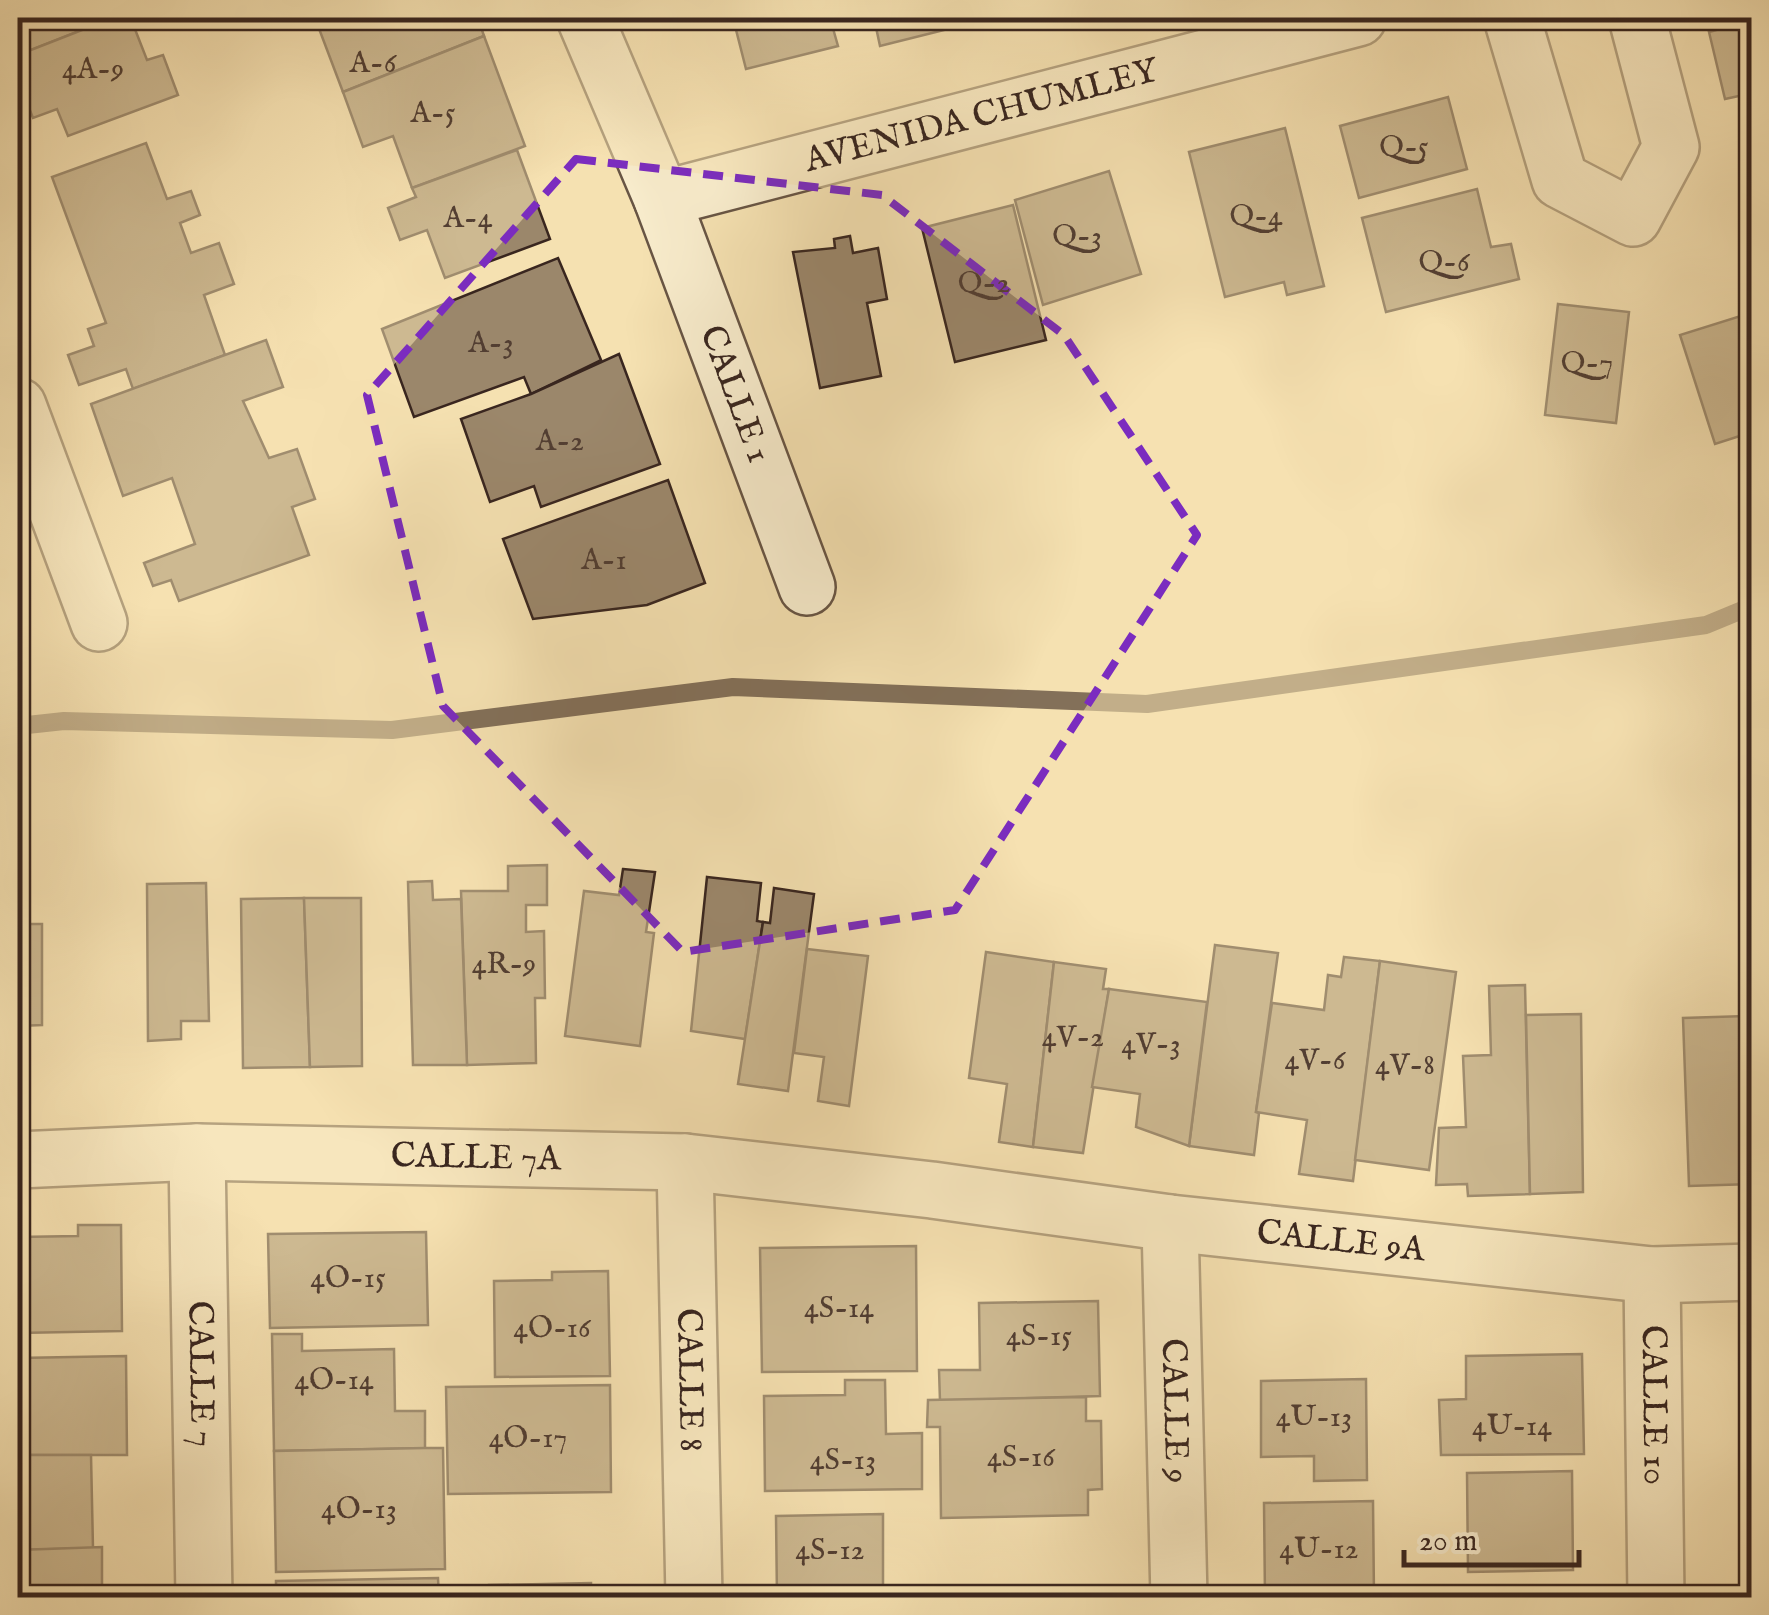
<svg xmlns="http://www.w3.org/2000/svg" width="1769" height="1615" viewBox="0 0 1769 1615" font-family="'IM FELL English',serif">
  <style>
    .lines { fill: none; stroke-linecap: round; stroke-linejoin: round }
    .stream { stroke: #837059; stroke-width: 18 }
    .building { fill: #9b876b; stroke: #39261f; stroke-width: 2.5 }
    .minor-casing { stroke: #685544; stroke-width: 60 }
    .minor { stroke: #f8eccc; stroke-width: 55 }
    .marked { fill: none; stroke: #7b2cbf; stroke-width: 8; stroke-dasharray: 20 12; stroke-linejoin: round }
    .labels { text-anchor: middle; dominant-baseline: central; stroke-width: 8; stroke-linejoin: round; paint-order: stroke }
    .number-label { font-size: 30px; fill: #523e32 }
    .street-label { font-size: 35px; fill: #39261f; stroke: #f8eccc }
  </style>
  <rect width="100%" height="100%" fill="#f5e1b1"/>
  <filter id="stains"><feTurbulence type="fractalNoise" baseFrequency=".002" numOctaves="4"/><feColorMatrix values="0 0 0 0 .2 0 0 0 0 .09 0 0 0 0 .02 0 0 0 .5 -.17"/></filter>
  <radialGradient id="worn" r=".72"><stop offset=".6" stop-color="#630" stop-opacity="0"/><stop offset="1" stop-color="#630" stop-opacity=".3"/></radialGradient>
  <g class="lines">
    <path class="stream" d="M18 726 64 721 392 730 733 687 1147 704 1706 625 1752 606"/>
  </g>
  <g class="building">
    <path d="M18 18H103L105 21 18 55Z"/>
    <path d="M315 18H478L484 36 343 92Z"/>
    <path d="M733 18H830L838 46 746 69Z"/>
    <path d="M874 18H988V19L880 46Z"/>
    <path d="M1729 18H1752V110L1748 94 1725 99 1709 32 1731 26Z"/>
    <path d="M131 19 147 60 163 55 178 95 68 136 57 109 33 118 18 80V55L105 21 107 27Z"/>
    <path d="M484 36 525 146 412 188 393 136 363 147 343 92Z"/>
    <path d="M1448 97 1467 169 1359 198 1340 126Z"/>
    <path d="M1285 128 1324 286 1287 295 1284 282 1225 297 1189 152Z"/>
    <path d="M146 143 167 199 191 191 200 215 180 223 191 253 219 243 234 284 204 295 225 355 133 389 126 369 79 385 68 355 94 346 88 329 106 323 52 177Z"/>
    <path d="M517 150 550 239 445 278 427 230 400 240 388 208 416 197 412 188Z"/>
    <path d="M1109 171 1141 274 1043 305 1015 200Z"/>
    <path d="M1477 189 1491 247 1511 244 1519 279 1386 312 1362 218Z"/>
    <path d="M1013 205 1046 340 955 362 922 228Z"/>
    <path d="M850 236 853 253 878 248 887 299 867 303 881 376 820 388 793 252 835 248 834 239Z"/>
    <path d="M558 258 601 360 531 394 524 377 414 417 382 329Z"/>
    <path d="M1558 304 1629 312 1616 423 1545 415Z"/>
    <path d="M1747 314 1752 329V432L1715 444 1680 335Z"/>
    <path d="M266 340 283 387 243 401 269 458 297 449 315 499 292 507 309 555 179 601 171 580 153 586 144 563 195 544 172 478 123 496 91 404Z"/>
    <path d="M619 354 660 464 541 507 534 486 490 502 461 419 531 394Z"/>
    <path d="M668 480 705 583 647 605 533 619 503 539Z"/>
    <path d="M547 865V905H526V932L544 931 545 998H535L536 1063 467 1065 461 891H508V866Z"/>
    <path d="M623 869 655 872 646 932 654 933 640 1046 565 1036 584 891 619 895Z"/>
    <path d="M707 877 761 883 757 921 763 922 745 1039 691 1031Z"/>
    <path d="M432 881 433 900 461 899 467 1065H413L408 882Z"/>
    <path d="M206 883 209 1021H181V1039L148 1041 147 884Z"/>
    <path d="M774 888 814 894 788 1091 738 1084 763 922 770 923Z"/>
    <path d="M304 898 310 1067 243 1068 241 899Z"/>
    <path d="M304 898H361L362 1066 310 1067Z"/>
    <path d="M18 924H42V1025L18 1026Z"/>
    <path d="M1215 945 1278 953 1256 1112 1259 1113 1254 1155 1189 1146Z"/>
    <path d="M807 949 868 956 849 1106 818 1101 824 1057 794 1053Z"/>
    <path d="M986 952 1054 962 1033 1147 999 1142 1007 1084 969 1078Z"/>
    <path d="M1344 957 1380 961 1353 1181 1299 1174 1307 1120 1256 1112 1272 1003 1324 1010 1328 975 1341 977Z"/>
    <path d="M1380 961 1456 972 1429 1170 1355 1160Z"/>
    <path d="M1054 962 1106 969 1103 989H1109L1083 1153 1033 1147Z"/>
    <path d="M1525 985 1530 1194 1468 1196 1467 1184 1436 1185 1439 1128 1466 1127 1463 1056 1491 1055 1489 986Z"/>
    <path d="M1109 989 1207 1002 1189 1146 1136 1127 1140 1094 1092 1087Z"/>
    <path d="M1581 1014 1583 1192 1530 1194 1526 1015Z"/>
    <path d="M1746 1016 1752 1184 1689 1186 1683 1018Z"/>
    <path d="M78 1225H121L122 1331 18 1333V1237L78 1236Z"/>
    <path d="M426 1232 428 1325 270 1328 268 1234Z"/>
    <path d="M916 1246 917 1371 762 1372 760 1248Z"/>
    <path d="M608 1271 610 1376 495 1377 494 1281 552 1280V1272Z"/>
    <path d="M1098 1301 1100 1396 940 1401 939 1370H980L979 1303Z"/>
    <path d="M272 1334H302V1351L394 1349 395 1411H425V1448L274 1451Z"/>
    <path d="M1582 1354 1584 1454 1441 1455 1439 1400 1466 1399V1356Z"/>
    <path d="M126 1356 127 1455H18V1358Z"/>
    <path d="M1366 1379 1367 1480 1314 1481V1456L1261 1457V1381Z"/>
    <path d="M845 1380H885L886 1434 922 1433V1489L765 1491 764 1396 845 1395Z"/>
    <path d="M610 1385 611 1492 448 1494 446 1387Z"/>
    <path d="M1086 1397V1421H1101L1102 1489 1088 1490V1515L941 1518 940 1427H927L928 1400Z"/>
    <path d="M425 1448H443L445 1569 276 1572 274 1451Z"/>
    <path d="M18 1455H91L93 1548 18 1550Z"/>
    <path d="M1572 1471 1573 1570 1468 1572 1467 1473Z"/>
    <path d="M1373 1501 1374 1597 1265 1598 1264 1503Z"/>
    <path d="M1743 1508H1752V1564L1743 1563Z"/>
    <path d="M883 1514V1587H851L852 1598H777L776 1516Z"/>
    <path d="M102 1547V1598H18V1550Z"/>
    <path d="M1743 1563 1752 1564V1598H1742Z"/>
    <path d="M438 1578 439 1598H276V1581Z"/>
    <path d="M591 1583V1598H489V1585Z"/>
    <path d="M1575 1589V1598H1471V1590Z"/>
  </g>
  <g class="lines">
    <defs>
      <g id="minor">
        <path id="s1" d="M585 18 662 199 807 587"/>
        <path d="M1512 18 1560 180 1633 218 1671 147 1637 18"/>
        <path id="s2" d="M662 199 1358 18"/>
        <path d="M18 406 99 623"/>
        <path id="s3" d="M197 1152 204 1598"/>
        <path id="s4" d="M18 1160 197 1152 685 1162 932 1190 1170 1223 1652 1275 1752 1272"/>
        <path id="s5" d="M685 1162 694 1598"/>
        <path id="s6" d="M1170 1223 1179 1598"/>
        <path id="s7" d="M1652 1275 1656 1598"/>
      </g>
    </defs>
    <use href="#minor" class="minor-casing"/>
    <use href="#minor" class="minor"/>
  </g>
  <path d="M0 0H1769V1615H0ZM576 159 882 195 1064 335 1197 535 955 910 683 952 443 706 367 395Z" fill="#f5e1b1" fill-opacity=".55" fill-rule="evenodd"/>
  <path class="marked" d="M576 159 882 195 1064 335 1197 535 955 910 683 952 443 706 367 395Z"/>
  <g class="labels">
    <g class="number-label">
      <text x="373" y="64">A-6</text>
      <text x="93" y="70">4A-9</text>
      <text x="433" y="114">A-5</text>
      <text x="1404" y="148">Q-5</text>
      <text x="1256" y="217">Q-4</text>
      <text x="468" y="219">A-4</text>
      <text x="1077" y="237">Q-3</text>
      <text x="1444" y="263">Q-6</text>
      <text x="984" y="284">Q-2</text>
      <text x="491" y="344">A-3</text>
      <text x="1587" y="364">Q-7</text>
      <text x="560" y="442">A-2</text>
      <text x="604" y="561">A-1</text>
      <text x="504" y="965">4R-9</text>
      <text x="1073" y="1038">4V-2</text>
      <text x="1151" y="1045">4V-3</text>
      <text x="1315" y="1061">4V-6</text>
      <text x="1405" y="1066">4V-8</text>
      <text x="348" y="1279">4O-15</text>
      <text x="839" y="1309">4S-14</text>
      <text x="552" y="1329">4O-16</text>
      <text x="1039" y="1337">4S-15</text>
      <text x="334" y="1381">4O-14</text>
      <text x="1314" y="1418">4U-13</text>
      <text x="1512" y="1427">4U-14</text>
      <text x="528" y="1439">4O-17</text>
      <text x="1021" y="1458">4S-16</text>
      <text x="843" y="1461">4S-13</text>
      <text x="359" y="1510">4O-13</text>
      <text x="1319" y="1550">4U-12</text>
      <text x="830" y="1551">4S-12</text>
    </g>
    <g class="street-label">
      <text stroke="none"><textPath href="#s2" startOffset="330">AVENIDA CHUMLEY</textPath></text>
      <text stroke="none"><textPath href="#s1" startOffset="405">CALLE 1</textPath></text>
      <text stroke="none"><textPath href="#s4" startOffset="458">CALLE 7A</textPath></text>
      <text stroke="none"><textPath href="#s4" startOffset="1328">CALLE 9A</textPath></text>
      <text stroke="none"><textPath href="#s3" startOffset="222">CALLE 7</textPath></text>
      <text stroke="none"><textPath href="#s5" startOffset="218">CALLE 8</textPath></text>
      <text stroke="none"><textPath href="#s7" startOffset="130">CALLE 10</textPath></text>
      <text stroke="none"><textPath href="#s6" startOffset="188">CALLE 9</textPath></text>
    </g>
  </g>
  <rect width="1769" height="1615" fill="none" stroke="#f5e1b1" stroke-width="60"/>
  <rect x="20" y="20" width="1729" height="1575" fill="none" stroke="#39261f" stroke-width="5"/>
  <rect x="30" y="30" width="1709" height="1555" fill="none" stroke="#39261f" stroke-width="2.5"/>
  <path d="M1404 1550v15h175v-15" fill="none" stroke="#39261f" stroke-width="5"/>
  <text x="1419" y="1550" font-size="30" fill="#39261f" stroke="#f8eccc" stroke-width="8" paint-order="stroke">20 m</text>
  <rect width="100%" height="100%" filter="url(#stains)"/>
  <rect width="100%" height="100%" fill="url(#worn)"/>
</svg>
